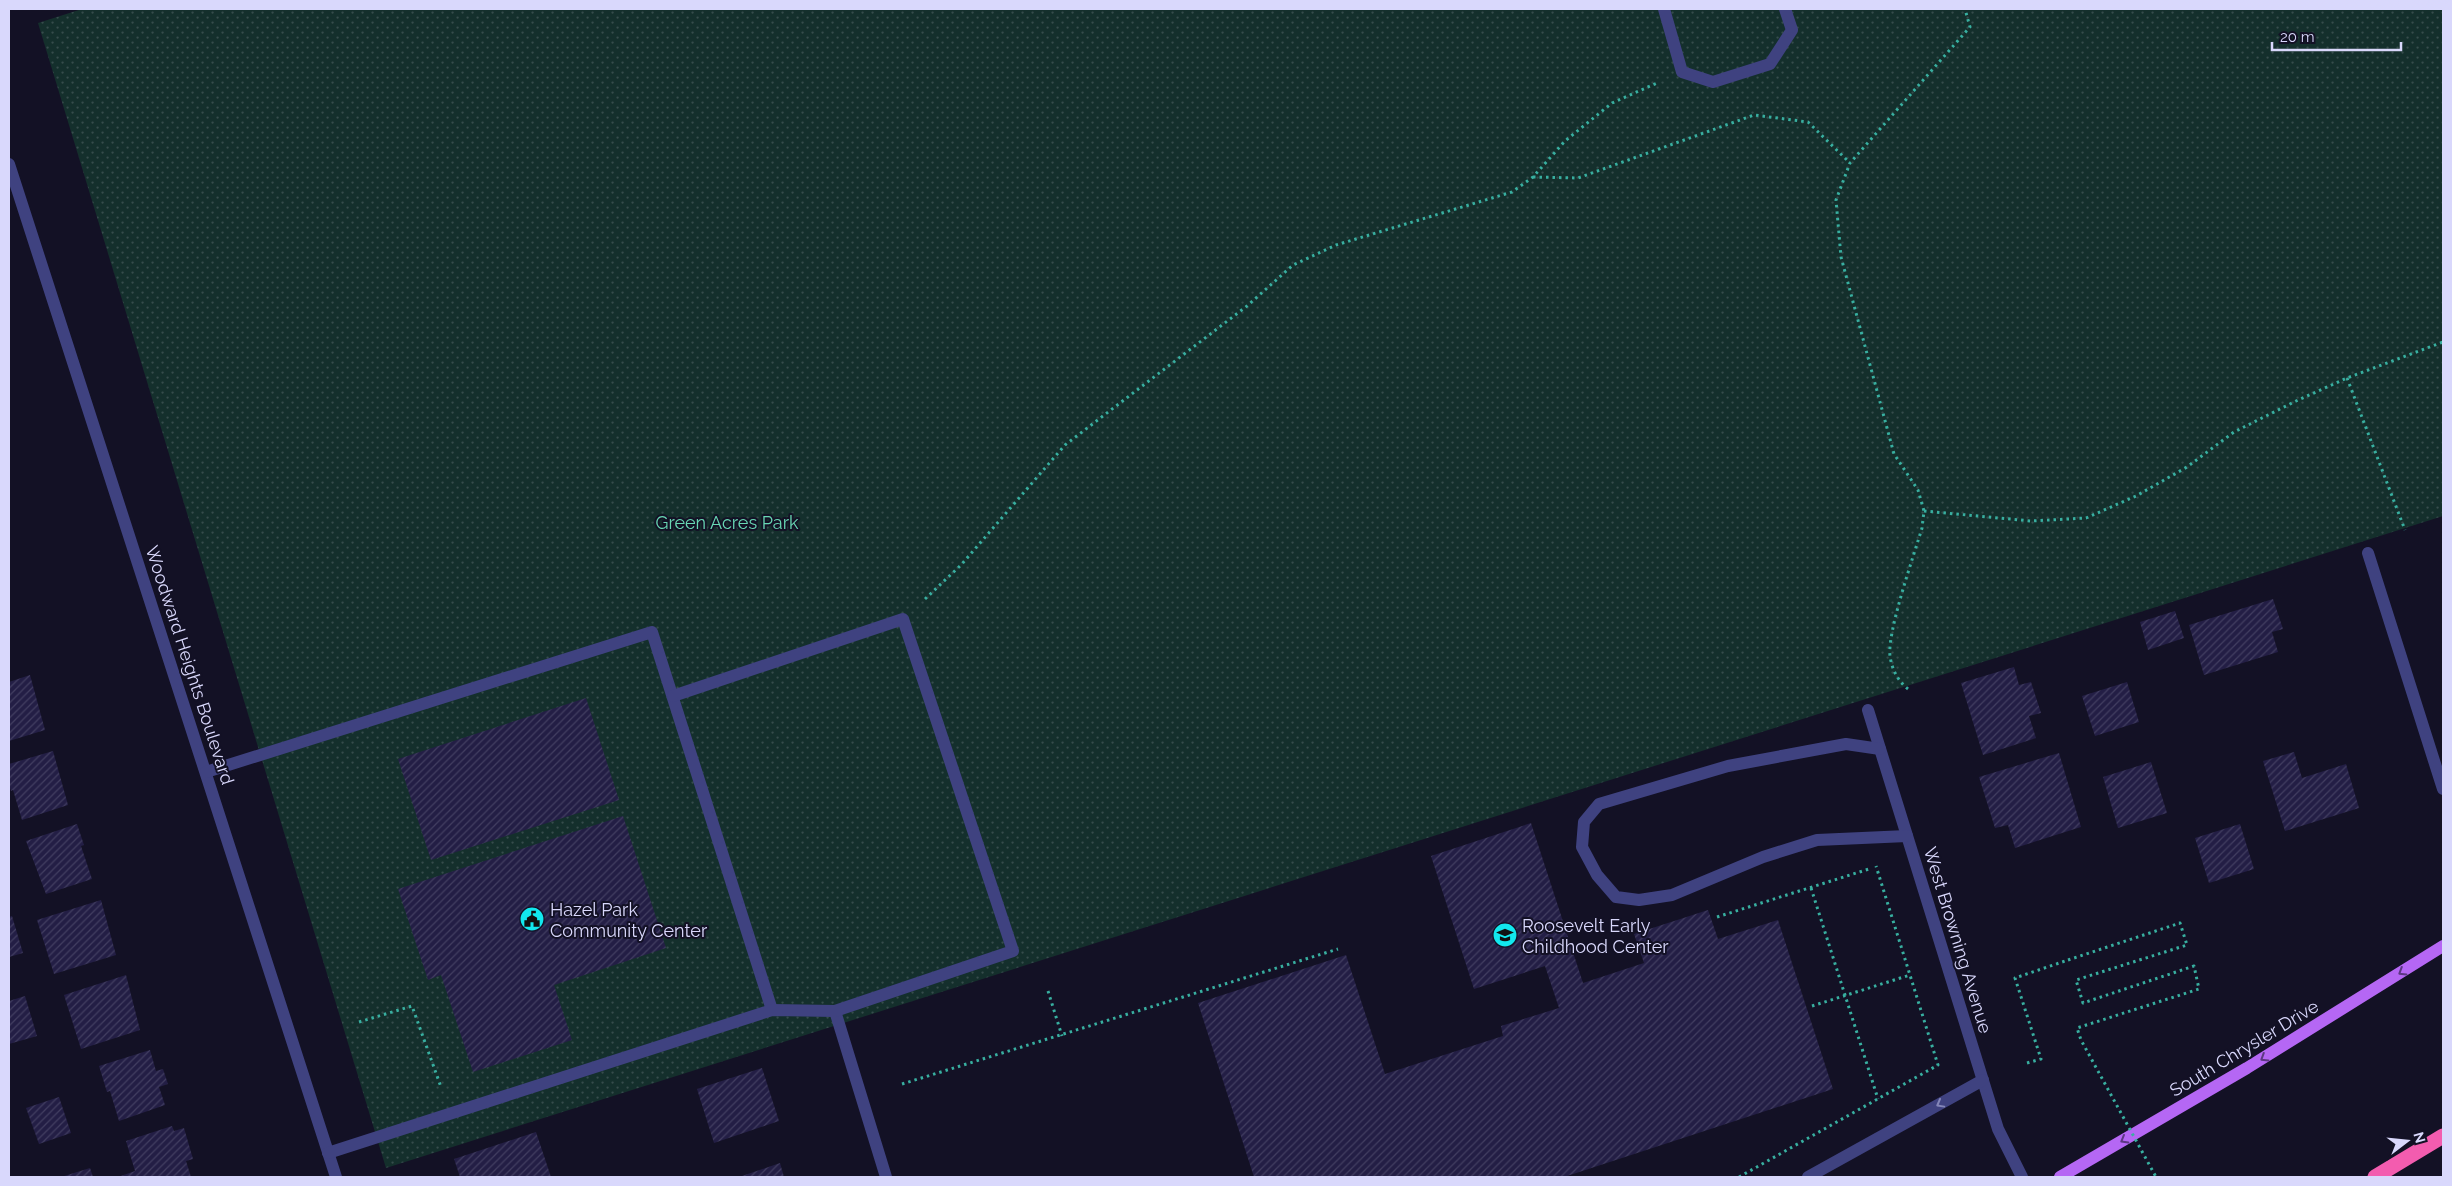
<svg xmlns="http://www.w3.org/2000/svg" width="2452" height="1186" viewBox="0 0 2452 1186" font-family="Raleway,sans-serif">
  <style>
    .park { fill: url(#park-dots) }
    .building { fill: url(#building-hatch) }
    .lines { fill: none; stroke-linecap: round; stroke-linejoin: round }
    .path { stroke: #38afa0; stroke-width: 3; stroke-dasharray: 2.5 4; stroke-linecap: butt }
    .minor { stroke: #3f4280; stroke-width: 12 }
    .major { stroke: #b567f4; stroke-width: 12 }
    .highway { stroke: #f35caf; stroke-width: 15 }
    .path-bridge { stroke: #38afa0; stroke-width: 3; stroke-dasharray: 2.5 4; stroke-linecap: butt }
    .oneway { stroke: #5c3882 }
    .oneway2 { stroke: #8486b8 }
    .labels { text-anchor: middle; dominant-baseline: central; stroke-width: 4; stroke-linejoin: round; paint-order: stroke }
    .park-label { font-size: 18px; fill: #68d7b4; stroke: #131125 }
    .street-label { font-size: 18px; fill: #d9d8fc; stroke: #131125 }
    .poi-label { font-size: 18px; fill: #d9d8fc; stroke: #131125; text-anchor: start }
  </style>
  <defs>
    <pattern id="park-dots" width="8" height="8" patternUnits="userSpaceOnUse" patternTransform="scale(1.25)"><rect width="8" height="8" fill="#142f2c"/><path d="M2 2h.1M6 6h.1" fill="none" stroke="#364c4c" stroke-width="1.8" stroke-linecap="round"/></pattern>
    <pattern id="building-hatch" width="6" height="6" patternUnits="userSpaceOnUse" patternTransform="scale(1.25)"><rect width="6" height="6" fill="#231e45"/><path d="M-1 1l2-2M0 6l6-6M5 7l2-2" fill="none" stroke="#423e61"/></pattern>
  </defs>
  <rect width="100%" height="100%" fill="#131125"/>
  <path class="park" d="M82 9H2443V516L386 1168 38 23Z"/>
  <g class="building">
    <path d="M2273 599 2283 629 2272 632 2278 652 2204 675 2189 625Z"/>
    <path d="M2175 611 2184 638 2148 650 2140 622Z"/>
    <path d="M2014 667 2019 685 2031 682 2041 713 2029 716 2036 738 1983 755 1961 683Z"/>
    <path d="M30 675 45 730 9 741V682Z"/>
    <path d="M2127 682 2139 722 2095 736 2082 696Z"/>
    <path d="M586 698 619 800 431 860 398 759Z"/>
    <path d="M53 751 68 805 22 820 13 790 11 791 9 785V764Z"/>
    <path d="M2294 752 2302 778 2346 764 2359 808 2285 831 2263 761Z"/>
    <path d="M2059 753 2081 827 2015 848 2008 825 1995 828 1979 777Z"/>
    <path d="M2151 762 2167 813 2118 828 2103 777Z"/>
    <path d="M623 816 666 948 554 985 572 1040 473 1072 441 975 428 980 398 889Z"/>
    <path d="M1531 823 1583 983 1644 963 1634 934 1708 910 1718 939 1778 920 1833 1089 1564 1177H1254L1198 1003 1346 955 1385 1074 1503 1036 1501 1026 1559 1008 1545 966 1474 989 1431 856Z"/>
    <path d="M77 824 84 845 81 846 92 879 46 894 26 841Z"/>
    <path d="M2240 824 2254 869 2209 883 2195 838Z"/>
    <path d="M101 900 116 955 54 974 37 920Z"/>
    <path d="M12 916 23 953 9 957V917Z"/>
    <path d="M126 975 140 1030 81 1049 64 995Z"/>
    <path d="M25 996 37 1036 9 1044V1001Z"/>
    <path d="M150 1050 156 1071 163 1069 168 1084 159 1087 165 1105 119 1121 110 1091 107 1092 99 1066Z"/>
    <path d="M762 1068 779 1121 714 1143 697 1089Z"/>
    <path d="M59 1097 71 1133 39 1144 26 1108Z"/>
    <path d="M172 1126 174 1131 184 1128 193 1159 186 1161 191 1177H118L135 1171 126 1141Z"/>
    <path d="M536 1132 551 1177H460L454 1159Z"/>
    <path d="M780 1163 784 1177H739Z"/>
    <path d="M90 1168 93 1177H61Z"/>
  </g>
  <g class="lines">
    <g class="path">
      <path d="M1533 177 1578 178 1754 115 1808 122 1850 163"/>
      <path d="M2347 378 2405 530"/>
      <path d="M1924 511 2031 521 2086 518 2136 496 2187 467 2234 432 2296 401 2347 378 2443 342"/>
      <path d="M925 599 961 565 1065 445 1247 306 1293 265 1336 245 1512 192 1533 177 1565 141 1612 103 1657 83"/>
      <path d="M1908 689C1898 681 1892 670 1890 656 1887 632 1914 555 1922 528L1924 511 1918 490 1894 454 1841 257 1836 200 1850 163 1970 27 1965 9"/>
      <path d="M1811 888 1878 1099"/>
      <path d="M1717 917 1869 869"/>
      <path d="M1048 991 1062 1036"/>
      <path d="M1812 1006 1910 975"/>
      <path d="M359 1022 412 1006 441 1087"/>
      <path d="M2027 1063 2041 1059 2015 978 2068 960"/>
      <path d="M902 1084 1338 949"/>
      <path d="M1739 1177 1938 1065 1876 866"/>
    </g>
    <g class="minor">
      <path d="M1664 9 1682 72 1713 82 1770 64 1792 30 1785 9"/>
      <path d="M9 164 336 1177"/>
      <path d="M2368 553 2443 789"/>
      <path d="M1868 710 1998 1129 2022 1177"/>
      <path d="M1880 749 1846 744 1728 766 1599 804 1584 822 1582 847 1597 875 1616 897 1639 900 1672 895 1763 857 1817 840 1907 836"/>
      <path d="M206 772 652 632 772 1010"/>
      <path d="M835 1011 886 1177"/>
      <path d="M328 1153 772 1010 835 1011 1013 951 903 619 673 696"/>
      <path d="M1808 1177 1983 1080"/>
    </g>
    <path class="major" d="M2060 1177 2247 1068 2443 946"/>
    <path class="highway" d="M2375 1177 2443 1136"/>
    <path class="path-bridge" d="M2068 960 2180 923 2187 945 2076 980 2083 1003 2194 966 2199 989 2077 1028 2081 1040 2156 1177"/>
  </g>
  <defs><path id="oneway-chevron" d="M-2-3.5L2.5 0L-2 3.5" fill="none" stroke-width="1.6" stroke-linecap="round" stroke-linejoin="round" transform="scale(1.25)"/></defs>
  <g class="oneway">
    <use href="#oneway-chevron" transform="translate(2402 972) rotate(148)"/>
    <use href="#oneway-chevron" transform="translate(2264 1058) rotate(148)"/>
    <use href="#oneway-chevron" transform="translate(2124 1140) rotate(150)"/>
  </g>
  <use class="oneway2" href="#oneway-chevron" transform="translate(1940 1104) rotate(151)"/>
  <defs>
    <symbol id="civic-disc" viewBox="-11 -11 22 22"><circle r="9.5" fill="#12e8ee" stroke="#131125"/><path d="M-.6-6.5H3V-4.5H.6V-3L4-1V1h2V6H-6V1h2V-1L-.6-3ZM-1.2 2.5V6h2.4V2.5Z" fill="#111"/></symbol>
    <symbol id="school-disc" viewBox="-11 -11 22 22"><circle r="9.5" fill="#12e8ee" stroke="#131125"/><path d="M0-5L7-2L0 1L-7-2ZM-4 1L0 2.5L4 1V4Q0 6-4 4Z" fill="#111"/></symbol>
  </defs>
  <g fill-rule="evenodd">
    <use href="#civic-disc" x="518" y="905" width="28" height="28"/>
    <use href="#school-disc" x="1491" y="921" width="28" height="28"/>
  </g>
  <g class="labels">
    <g class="park-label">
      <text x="727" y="522">Green Acres Park</text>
    </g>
    <g class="street-label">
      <text transform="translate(190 665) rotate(72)">Woodward Heights Boulevard</text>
      <text transform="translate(1958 940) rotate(73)">West Browning Avenue</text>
      <text transform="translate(2244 1048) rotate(-31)">South Chrysler Drive</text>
    </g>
    <g class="poi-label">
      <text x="550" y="909">Hazel Park<tspan x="550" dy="21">Community Center</tspan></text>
      <text x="1522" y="925">Roosevelt Early<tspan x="1522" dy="21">Childhood Center</tspan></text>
    </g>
  </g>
  <rect width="2452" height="1186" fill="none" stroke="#d9d8fc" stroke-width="20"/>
  <g transform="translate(2407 1141) rotate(74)" stroke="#131125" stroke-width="4" paint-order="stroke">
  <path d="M0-4L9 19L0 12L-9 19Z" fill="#d9d8fc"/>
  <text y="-8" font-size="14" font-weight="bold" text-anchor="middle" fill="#d9d8fc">N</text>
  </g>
  <path d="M2272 42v8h129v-8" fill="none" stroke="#d9d8fc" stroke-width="2.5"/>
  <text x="2280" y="42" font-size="15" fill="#d9d8fc" stroke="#131125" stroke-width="4" paint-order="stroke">20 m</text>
</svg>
